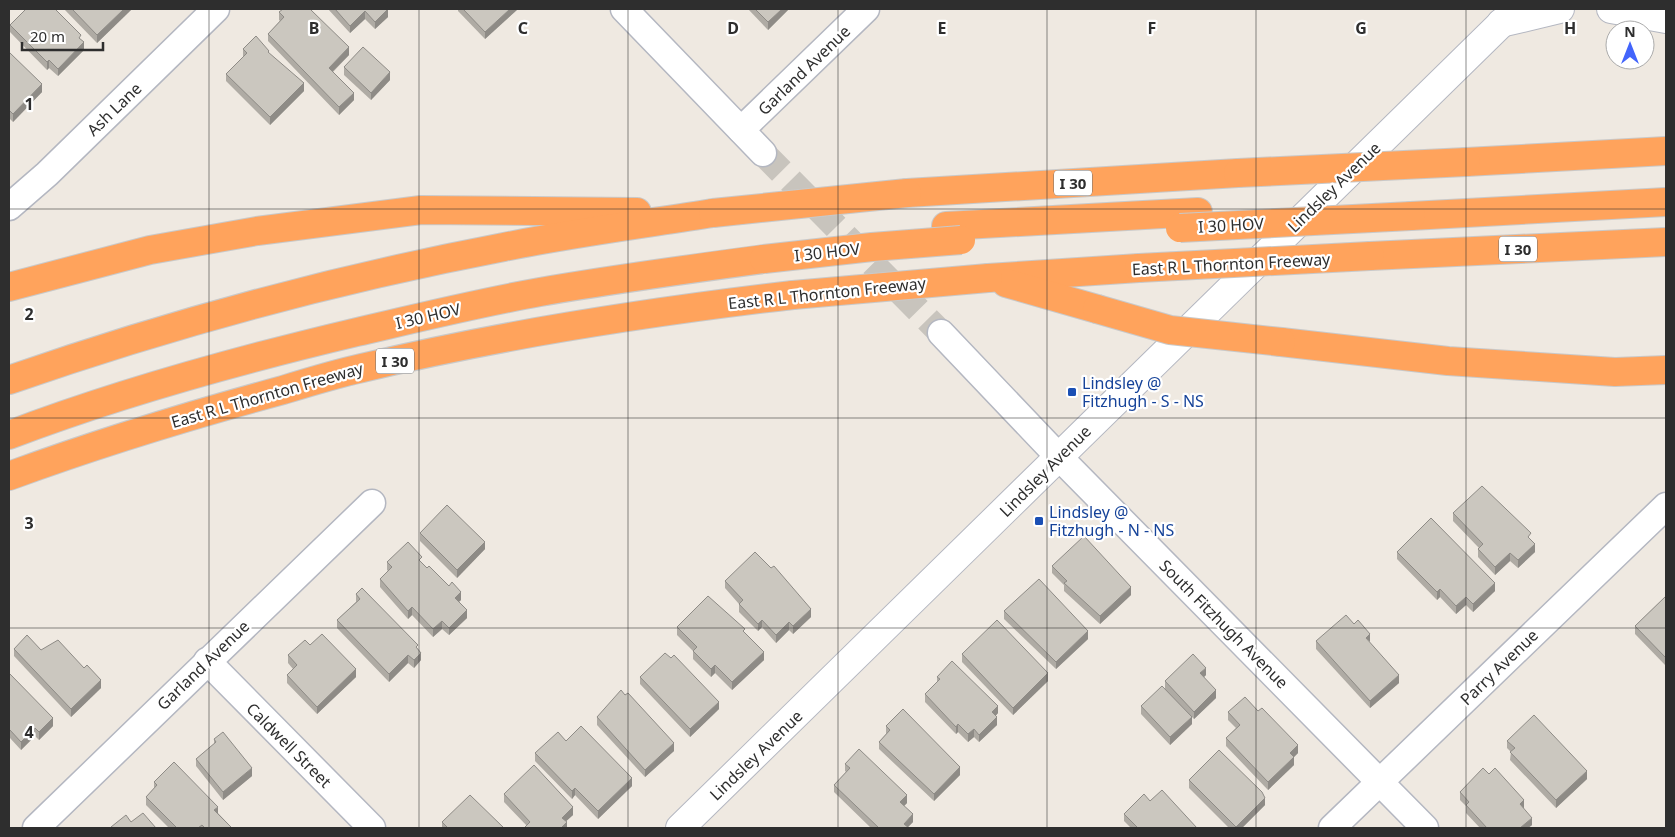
<svg xmlns="http://www.w3.org/2000/svg" width="1675" height="837" viewBox="0 0 1675 837" font-family="'Noto Sans',sans-serif">
  <style>
    .lines { fill: none; stroke-linecap: round; stroke-linejoin: round }
    .street-tunnel { stroke: #c8c4bd; stroke-width: 26; stroke-dasharray: 26 13; stroke-linecap: butt }
    .street-casing { stroke: #b4b7c1; stroke-width: 29 }
    .secondary-casing { stroke: #b4b7c1; stroke-width: 30 }
    .highway-casing { stroke: #c9c9c9; stroke-width: 30 }
    .street { stroke: #fff; stroke-width: 26 }
    .secondary { stroke: #fff; stroke-width: 28 }
    .highway { stroke: #ffa35c; stroke-width: 28 }
    .highway-bridge-casing { stroke: #c9c9c9; stroke-width: 30; stroke-linecap: butt }
    .highway-bridge { stroke: #ffa35c; stroke-width: 28 }
    .wall { fill: #afaba4 }
    .shaded-wall { fill: #8e8b86 }
    .building { fill: #cbc7bf; stroke: #8e8b86 }
    .grid { fill: none; stroke: #2e2e2e; stroke-width: 1; stroke-opacity: 0.55 }
    .transit-dot { fill: #1a4fb4; stroke: #fff; stroke-width: 2 }
    .labels { text-anchor: middle; dominant-baseline: central; stroke-width: 4.5; stroke-linejoin: round; paint-order: stroke }
    .shield { fill: #fff; stroke: #6d6d6d; stroke-width: 1 }
    .shield-label { font-size: 15px; font-weight: bold; fill: #2e2e2e }
    .street-label { font-size: 16px; fill: #2e2e2e; stroke: #fff }
    .transit-label { font-size: 16px; fill: #164399; stroke: #fff; text-anchor: start }
    .grid-label { font-size: 16px; text-anchor: middle; font-weight: bold; fill: #2e2e2e; stroke: #fff; stroke-width: 4.5; stroke-linejoin: round; paint-order: stroke }
  </style>
  <rect width="100%" height="100%" fill="#efe9e1"/>
  <g class="lines">
    <path class="street-tunnel" d="M763 153 941 333"/>
    <defs>
      <g id="street">
        <path d="M624 9 763 153"/>
        <path d="M741 130 866 9"/>
        <path d="M9 207 47 174 216 9"/>
        <path d="M941 333 1059 457 1425 828"/>
        <path d="M207 661 372 828"/>
        <path d="M36 828 372 503"/>
        <path d="M1332 828 1666 506"/>
      </g>
      <g id="secondary">
        <path d="M1611 9 1666 19"/>
        <path d="M1501 23 1560 9"/>
        <path d="M680 828 1516 9"/>
      </g>
      <g id="highway">
        <path d="M1466 162 1666 151"/>
        <path d="M907 193 1238 173"/>
        <path d="M1411 216 1666 202"/>
        <path d="M946 226 1198 212"/>
        <path d="M1370 256 1666 242"/>
        <path d="M988 278 1139 268"/>
        <path d="M1006 283 1097 309"/>
        <path d="M9 287 150 250 257 231 421 210 637 212"/>
        <path d="M1281 342 1448 361 1615 372 1666 370"/>
        <path d="M9 380C170 324 336 279 504 247 573 233 643 224 713 213"/>
        <path d="M9 435C122 392 239 360 357 332 417 318 478 303 540 292 614 279 689 269 764 259"/>
        <path d="M9 476C99 443 191 415 283 390 309 382 335 374 362 368 504 334 648 312 793 295"/>
      </g>
    </defs>
    <use href="#street" class="street-casing"/>
    <use href="#secondary" class="secondary-casing"/>
    <use href="#highway" class="highway-casing"/>
    <use href="#street" class="street"/>
    <use href="#secondary" class="secondary"/>
    <use href="#highway" class="highway"/>
    <defs>
      <g id="highway-bridge">
        <path d="M1238 173 1466 162"/>
        <path d="M713 213 907 193"/>
        <path d="M1180 228 1411 216"/>
        <path d="M764 259 872 247 961 240"/>
        <path d="M1139 268 1370 256"/>
        <path d="M793 295 988 278"/>
        <path d="M1097 309 1170 330 1281 342"/>
      </g>
    </defs>
    <use href="#highway-bridge" class="highway-bridge-casing"/>
    <use href="#highway-bridge" class="highway-bridge"/>
  </g>
  <g class="wall">
    <path d="M64 9H132L97 43Z"/>
    <path d="M328 9H388V17L375 29 365 19 350 33Z"/>
    <path d="M458 9H518L485 39 458 11Z"/>
    <path d="M748 9H789L768 30Z"/>
    <path d="M279 12H313L349 55 333 72 354 100 339 115 268 41V34L280 21 279 20Z"/>
    <path d="M10 25 81 40 84 50 58 76 49 68 47 70 10 32Z"/>
    <path d="M243 49 269 54 304 91 270 125 226 81V74L243 57Z"/>
    <path d="M9 52 42 92 13 122 9 118Z"/>
    <path d="M344 67 390 80 371 100 344 75Z"/>
    <path d="M1453 513 1531 540 1535 552 1518 568 1510 561 1495 575 1478 557V549L1479 548 1453 521Z"/>
    <path d="M420 533 485 549 457 578 420 541Z"/>
    <path d="M1397 552 1495 591 1473 612 1466 605 1456 614 1440 597 1437 600 1397 559Z"/>
    <path d="M387 562 422 563 461 600 459 602 467 618 449 635 442 629 433 637 412 615 408 619 380 587V579L388 571 387 570Z"/>
    <path d="M1052 566 1131 595 1100 624 1064 591V585L1052 573Z"/>
    <path d="M725 581 811 617 793 634 789 630 776 643 762 627 758 631 739 612V604L725 588Z"/>
    <path d="M356 594 418 649 421 660 414 668 408 663 389 682 337 628V620L356 602Z"/>
    <path d="M1666 596V666L1635 634V626Z"/>
    <path d="M1004 611 1088 639 1056 669 1004 619Z"/>
    <path d="M677 627 745 633 764 660 732 690 715 673 711 677 693 659V651L677 635Z"/>
    <path d="M1316 641 1399 683 1370 708 1316 649Z"/>
    <path d="M14 649 41 650 101 688 71 717 14 656Z"/>
    <path d="M962 654 1048 681 1013 715 962 662Z"/>
    <path d="M288 655 356 677 317 714 287 683V675L293 669 288 663Z"/>
    <path d="M9 673 53 726 39 740 35 736 21 750 10 738Z"/>
    <path d="M1206 675 1204 677 1216 698 1194 719 1192 717V724L1170 745 1141 714V706L1165 689V681Z"/>
    <path d="M640 677 719 709 690 737 640 684Z"/>
    <path d="M937 677 998 713 995 716 997 725 979 742 974 737 968 742 958 732 956 734 925 702V694L937 682Z"/>
    <path d="M1228 712 1298 753 1294 757V765L1268 790 1226 746V738L1236 728 1228 720Z"/>
    <path d="M597 717 674 751 645 777 597 725Z"/>
    <path d="M886 726 960 775 934 801 879 749V742L886 734Z"/>
    <path d="M214 739 252 776 223 800 196 766V759L214 744Z"/>
    <path d="M566 741 632 786 598 819 575 795 572 799 535 761V753Z"/>
    <path d="M1507 741 1587 779 1556 808 1510 760 1511 752 1507 748Z"/>
    <path d="M845 764 907 803 904 806 913 822 908 827 909 828H871L834 792V785L846 772 845 771Z"/>
    <path d="M1189 780 1265 805 1242 828H1229L1189 788Z"/>
    <path d="M154 782 218 813 232 828H169L146 805V797L154 788Z"/>
    <path d="M1460 792 1524 808H1523L1532 825 1528 828H1480L1466 813V806L1460 800Z"/>
    <path d="M504 794 573 815 566 821 567 828 527 826 504 802Z"/>
    <path d="M1124 814 1197 828H1131L1124 821Z"/>
    <path d="M442 822 504 828H442Z"/>
  </g>
  <g class="shaded-wall">
    <path d="M124 9H132L97 43V35Z"/>
    <path d="M388 9V17L375 29V22Z"/>
    <path d="M510 9H518L485 39V32Z"/>
    <path d="M782 9H789L768 30V22Z"/>
    <path d="M365 11V19L350 33V26Z"/>
    <path d="M84 42V50L58 76V69Z"/>
    <path d="M349 47V55L329 75V68Z"/>
    <path d="M49 60V68L47 70V62Z"/>
    <path d="M390 72V80L371 100V93Z"/>
    <path d="M304 83V91L270 125V117Z"/>
    <path d="M42 84V92L13 122V114Z"/>
    <path d="M354 93V100L339 115V107Z"/>
    <path d="M485 542V549L457 578V570Z"/>
    <path d="M1535 544V552L1518 568V560Z"/>
    <path d="M1510 553V561L1495 575V567Z"/>
    <path d="M1495 583V591L1473 612V604Z"/>
    <path d="M1131 587V595L1100 624V616Z"/>
    <path d="M1440 589V597L1437 600V592Z"/>
    <path d="M461 592V600L455 605V598Z"/>
    <path d="M1466 597V605L1456 614V606Z"/>
    <path d="M412 607V615L408 619V611Z"/>
    <path d="M811 609V617L793 634V626Z"/>
    <path d="M467 610V618L449 635V628Z"/>
    <path d="M762 620V627L758 631V624Z"/>
    <path d="M442 621V629L433 637V629Z"/>
    <path d="M789 622V630L776 643V635Z"/>
    <path d="M1088 631V639L1056 669V662Z"/>
    <path d="M1370 634V642L1366 638Z"/>
    <path d="M764 652V660L732 690V682Z"/>
    <path d="M421 653V660L414 668V660Z"/>
    <path d="M408 655V663L389 682V674Z"/>
    <path d="M715 665V673L711 677V669Z"/>
    <path d="M1206 668V675L1200 681V673Z"/>
    <path d="M356 669V677L317 714V707Z"/>
    <path d="M1048 673V681L1013 715V708Z"/>
    <path d="M1399 675V683L1370 708V701Z"/>
    <path d="M101 680V688L71 717V709Z"/>
    <path d="M1216 690V698L1194 719V712Z"/>
    <path d="M719 702V709L690 737V729Z"/>
    <path d="M998 706V713L992 720V712Z"/>
    <path d="M997 717V725L979 742V735Z"/>
    <path d="M1192 717V724L1170 745V737Z"/>
    <path d="M53 718V726L39 740V732Z"/>
    <path d="M958 724V732L956 734V727Z"/>
    <path d="M35 728V736L21 750V742Z"/>
    <path d="M974 729V737L968 742V734Z"/>
    <path d="M674 743V751L645 777V770Z"/>
    <path d="M1298 745V753L1290 761V753Z"/>
    <path d="M1294 757V765L1268 790V782Z"/>
    <path d="M960 767V775L934 801V794Z"/>
    <path d="M252 768V776L223 800V792Z"/>
    <path d="M1587 771V779L1556 808V800Z"/>
    <path d="M632 778V786L598 819V811Z"/>
    <path d="M575 788V795L572 799V791Z"/>
    <path d="M907 795V803L900 810V802Z"/>
    <path d="M1265 798V805L1242 828H1236V827Z"/>
    <path d="M1524 800V808L1520 812V804Z"/>
    <path d="M218 807V814L214 810Z"/>
    <path d="M573 807V815L562 825V818Z"/>
    <path d="M913 814V822L907 828 904 824Z"/>
    <path d="M1532 818V825L1528 828H1520Z"/>
    <path d="M567 822V828H561Z"/>
  </g>
  <g class="building">
    <path d="M26 9H55L81 35 79 38 84 42 58 69 49 60 47 62 10 25Z"/>
    <path d="M72 9H124L97 35Z"/>
    <path d="M283 9H313L311 10 349 47 329 68 354 93 339 107 268 34 284 17 279 12Z"/>
    <path d="M335 9H388L375 22 365 11 350 26Z"/>
    <path d="M463 9H510L485 32Z"/>
    <path d="M755 9H782L768 22Z"/>
    <path d="M256 36 269 51 268 52 304 83 270 117 226 74 247 53 243 49Z"/>
    <path d="M363 47 390 72 371 93 344 67Z"/>
    <path d="M9 52 42 84 13 114 9 110Z"/>
    <path d="M1482 486 1531 533 1528 537 1535 544 1518 560 1510 553 1495 567 1478 549 1483 544 1453 513Z"/>
    <path d="M447 505 485 542 457 570 420 533Z"/>
    <path d="M1431 518 1495 583 1473 604 1466 597 1456 606 1440 589 1437 592 1397 552Z"/>
    <path d="M1084 536 1131 587 1100 616 1064 583 1067 581 1052 566Z"/>
    <path d="M408 542 422 557 419 560 427 568 429 566 449 586 452 582 461 592 455 598 467 610 449 628 442 621 433 629 412 607 408 611 380 579 392 567 387 562Z"/>
    <path d="M755 552 771 568 774 566 811 609 793 626 789 622 776 635 762 620 758 624 739 604 743 600 725 581Z"/>
    <path d="M1039 579 1088 631 1056 662 1004 611Z"/>
    <path d="M362 588 418 645 416 647 421 653 414 660 408 655 389 674 337 620 360 599 356 594Z"/>
    <path d="M708 596 745 629 743 631 764 652 732 682 715 665 711 669 693 651 697 647 677 627Z"/>
    <path d="M1666 596V658L1635 626Z"/>
    <path d="M1346 615 1354 624 1358 620 1370 634 1366 638 1399 675 1370 701 1316 641Z"/>
    <path d="M997 620 1048 673 1013 708 962 654Z"/>
    <path d="M322 634 356 669 317 707 287 675 297 665 288 655 305 640 310 645Z"/>
    <path d="M27 635 41 650 58 640 84 668 87 665 101 680 71 709 14 649Z"/>
    <path d="M665 653 671 658 674 655 719 702 690 729 640 677Z"/>
    <path d="M1193 654 1206 668 1200 673 1216 690 1194 712 1165 681Z"/>
    <path d="M952 661 998 706 992 712 997 717 979 735 974 729 968 734 958 724 956 727 925 694 940 679 937 677Z"/>
    <path d="M9 673 53 718 39 732 35 728 21 742 10 730 9 731Z"/>
    <path d="M1162 686 1192 717 1170 737 1141 706Z"/>
    <path d="M621 690 625 695 628 693 674 743 645 770 597 717Z"/>
    <path d="M1245 697 1258 711 1262 708 1298 745 1290 753 1294 757 1268 782 1226 738 1240 725 1228 712Z"/>
    <path d="M903 709 960 767 934 794 879 742 890 730 886 726Z"/>
    <path d="M1534 715 1587 771 1556 800 1510 752 1515 748 1507 741Z"/>
    <path d="M581 726 632 778 598 811 575 788 572 791 535 753 558 732 566 741Z"/>
    <path d="M223 732 252 768 223 792 196 759 216 742 214 739Z"/>
    <path d="M859 749 907 795 900 802 913 814 904 824 909 828H879L834 785 850 768 845 764Z"/>
    <path d="M1219 750 1262 792 1265 798 1236 827 1189 780Z"/>
    <path d="M174 762 218 807 214 810 232 828H205L202 825 198 828H177L146 797 157 785 154 782Z"/>
    <path d="M534 765 573 807 562 818 567 822 561 828H524L530 822 504 794Z"/>
    <path d="M1483 768 1489 774 1495 768 1524 800 1520 804 1532 818 1520 828H1487L1466 805 1469 802 1460 792Z"/>
    <path d="M1162 790 1197 828H1138L1124 814 1144 794 1150 801Z"/>
    <path d="M470 795 504 828H448L442 822Z"/>
    <path d="M143 813 156 828H112L111 827 126 815 131 822Z"/>
  </g>
  <path class="grid" d="M209 9V828M419 9V828M628 9V828M838 9V828M1047 9V828M1256 9V828M1466 9V828M9 209H1666M9 418H1666M9 628H1666"/>
  <g class="transit-dot">
    <rect x="1067" y="387" width="10" height="10" rx="2.5"/>
    <rect x="1034" y="516" width="10" height="10" rx="2.5"/>
  </g>
  <g class="labels">
    <g class="shield">
      <rect x="1054" y="170.5" width="38" height="25" rx="4"/>
      <rect x="1499" y="236.5" width="38" height="25" rx="4"/>
      <rect x="376" y="348.5" width="38" height="25" rx="4"/>
    </g>
    <g class="shield-label">
      <text x="1073" y="183">I 30</text>
      <text x="1518" y="249">I 30</text>
      <text x="395" y="361">I 30</text>
    </g>
    <g class="street-label">
      <text transform="translate(804 70) rotate(-44)">Garland Avenue</text>
      <text transform="translate(114 109) rotate(-44)">Ash Lane</text>
      <text transform="translate(1334 187) rotate(-44)">Lindsley Avenue</text>
      <text transform="translate(1231 225) rotate(-3)">I 30 HOV</text>
      <text transform="translate(827 252) rotate(-6)">I 30 HOV</text>
      <text transform="translate(1231 264) rotate(-3)">East R L Thornton Freeway</text>
      <text transform="translate(827 293) rotate(-6)">East R L Thornton Freeway</text>
      <text transform="translate(428 316) rotate(-13)">I 30 HOV</text>
      <text transform="translate(267 395) rotate(-16)">East R L Thornton Freeway</text>
      <text transform="translate(1045 471) rotate(-45)">Lindsley Avenue</text>
      <text transform="translate(1224 624) rotate(45)">South Fitzhugh Avenue</text>
      <text transform="translate(203 665) rotate(-44)">Garland Avenue</text>
      <text transform="translate(1499 667) rotate(-44)">Parry Avenue</text>
      <text transform="translate(289 745) rotate(45)">Caldwell Street</text>
      <text transform="translate(756 755) rotate(-44)">Lindsley Avenue</text>
    </g>
    <g class="transit-label">
      <text x="1082" y="383">Lindsley @<tspan x="1082" dy="18">Fitzhugh - S - NS</tspan></text>
      <text x="1049" y="512">Lindsley @<tspan x="1049" dy="18">Fitzhugh - N - NS</tspan></text>
    </g>
  </g>
  <g class="grid-label">
    <text x="314" y="34">B</text>
    <text x="523" y="34">C</text>
    <text x="733" y="34">D</text>
    <text x="942" y="34">E</text>
    <text x="1152" y="34">F</text>
    <text x="1361" y="34">G</text>
    <text x="1570" y="34">H</text>
    <text x="29" y="110">1</text>
    <text x="29" y="320">2</text>
    <text x="29" y="529">3</text>
    <text x="29" y="738">4</text>
  </g>
  <rect width="1675" height="837" fill="none" stroke="#2e2e2e" stroke-width="20"/>
  <g transform="translate(1630 45)"><circle r="24" fill="#ffffff" stroke="#ababab"/>
  <path d="M0-4L9 19L0 12L-9 19Z" fill="#4264fb"/>
  <text y="-8" font-size="14" font-weight="bold" text-anchor="middle" fill="#2e2e2e">N</text>
  </g>
  <path d="M22 42v8h81v-8" fill="none" stroke="#2e2e2e" stroke-width="2.5"/>
  <text x="30" y="42" font-size="15" fill="#2e2e2e" stroke="#ffffff" stroke-width="4" paint-order="stroke">20 m</text>
</svg>
